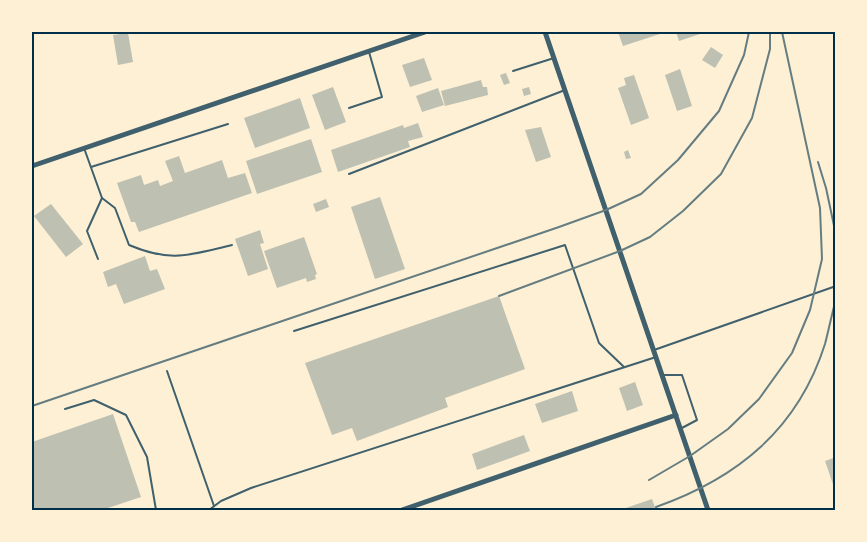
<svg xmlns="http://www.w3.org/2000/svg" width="867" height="542" viewBox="0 0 867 542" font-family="'Alegreya Sans',sans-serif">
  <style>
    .building { fill: #bec0b2 }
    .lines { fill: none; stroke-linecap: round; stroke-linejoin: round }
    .service { stroke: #3f606c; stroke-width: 2 }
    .minor { stroke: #3f606c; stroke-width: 5 }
    .rail { stroke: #657d81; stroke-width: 2 }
    .neatline { fill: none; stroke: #003049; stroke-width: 2 }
  </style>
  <rect width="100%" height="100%" fill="#fdf0d5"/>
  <g class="building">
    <path d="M618 32H666L623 46Z"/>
    <path d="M676 32H706L679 41Z"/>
    <path d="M128 33 133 62 118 65 113 35Z"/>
    <path d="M711 47 723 55 715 68 702 60Z"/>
    <path d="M424 58 432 80 410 87 402 65Z"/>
    <path d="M680 69 692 106 677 111 665 75Z"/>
    <path d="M506 73 510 83 504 85 500 75Z"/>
    <path d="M634 75 649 118 631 125 618 88 626 85 624 78Z"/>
    <path d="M481 80 483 87H487L488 95 445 106 441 91Z"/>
    <path d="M333 87 346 122 325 130 312 95Z"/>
    <path d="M529 87 531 94 524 96 522 89Z"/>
    <path d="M438 88 444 105 422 112 416 96Z"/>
    <path d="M300 98 310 128 255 148 244 118Z"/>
    <path d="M418 123 423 137 408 141 410 147 338 172 331 150 403 125 404 128Z"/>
    <path d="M541 127 551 157 536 162 525 130Z"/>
    <path d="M311 139 322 172 257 194 246 161Z"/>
    <path d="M628 150 631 158 626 159 624 152Z"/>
    <path d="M179 156 185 173 222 160 228 178 245 173 252 193 139 232 135 222H131L117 183 141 175 144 185 158 180 160 186 173 181 165 161Z"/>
    <path d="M380 197 405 269 375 279 351 207Z"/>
    <path d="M326 199 329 207 316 212 313 204Z"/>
    <path d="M51 204 83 244 66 257 34 216Z"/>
    <path d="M260 230 264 243 260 244 268 269 248 276 235 239Z"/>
    <path d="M304 237 317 274 315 275 316 279 307 282 306 278 277 288 264 251Z"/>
    <path d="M145 256 150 271 157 269 165 289 124 304 116 284 108 287 103 272Z"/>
    <path d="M499 296 525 369 445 398 448 407 357 441 352 428 332 435 305 363Z"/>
    <path d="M635 382 643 405 627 411 619 388Z"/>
    <path d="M572 391 578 411 542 423 535 404Z"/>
    <path d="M113 414 141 497 102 510H32V442Z"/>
    <path d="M524 435 530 451 477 470 472 454Z"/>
    <path d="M836 457V490H835L825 461Z"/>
    <path d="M652 499 656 510H620Z"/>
  </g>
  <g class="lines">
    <g class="service">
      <path d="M513 71 554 58"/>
      <path d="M349 108 382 97 369 52"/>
      <path d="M84 148 102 198 87 231 98 259"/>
      <path d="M91 167 228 124"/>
      <path d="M349 174 565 90"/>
      <path d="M102 198 115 208 129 245C172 263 189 255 232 245"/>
      <path d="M294 331 565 245 599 343 624 367"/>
      <path d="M654 350 836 286"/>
      <path d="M167 371 214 506"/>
      <path d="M662 375H682L697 420 680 429"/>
      <path d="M65 409 94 400 126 415 147 457 156 510"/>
      <path d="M209 510 221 501 251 488 656 357"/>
    </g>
    <g class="minor">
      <path d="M545 32 708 510"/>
      <path d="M32 166 425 32"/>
      <path d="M402 510 676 415"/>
    </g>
    <g class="rail">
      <path d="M818 162 826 188 836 235"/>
      <path d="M499 296 620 251 650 237 683 211 721 174 752 118 770 49V32"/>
      <path d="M32 406 559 227 606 210 641 194 678 160 719 111 744 55 749 32"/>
      <path d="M649 480 690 456 728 429 759 399 792 353 810 310 822 259 820 208 782 32"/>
      <path d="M656 507C738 478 798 429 825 344 829 329 832 313 836 299"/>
    </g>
  </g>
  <rect width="867" height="542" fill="none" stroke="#fdf0d5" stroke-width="66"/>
  <rect x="33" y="33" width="801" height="476" class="neatline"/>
</svg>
